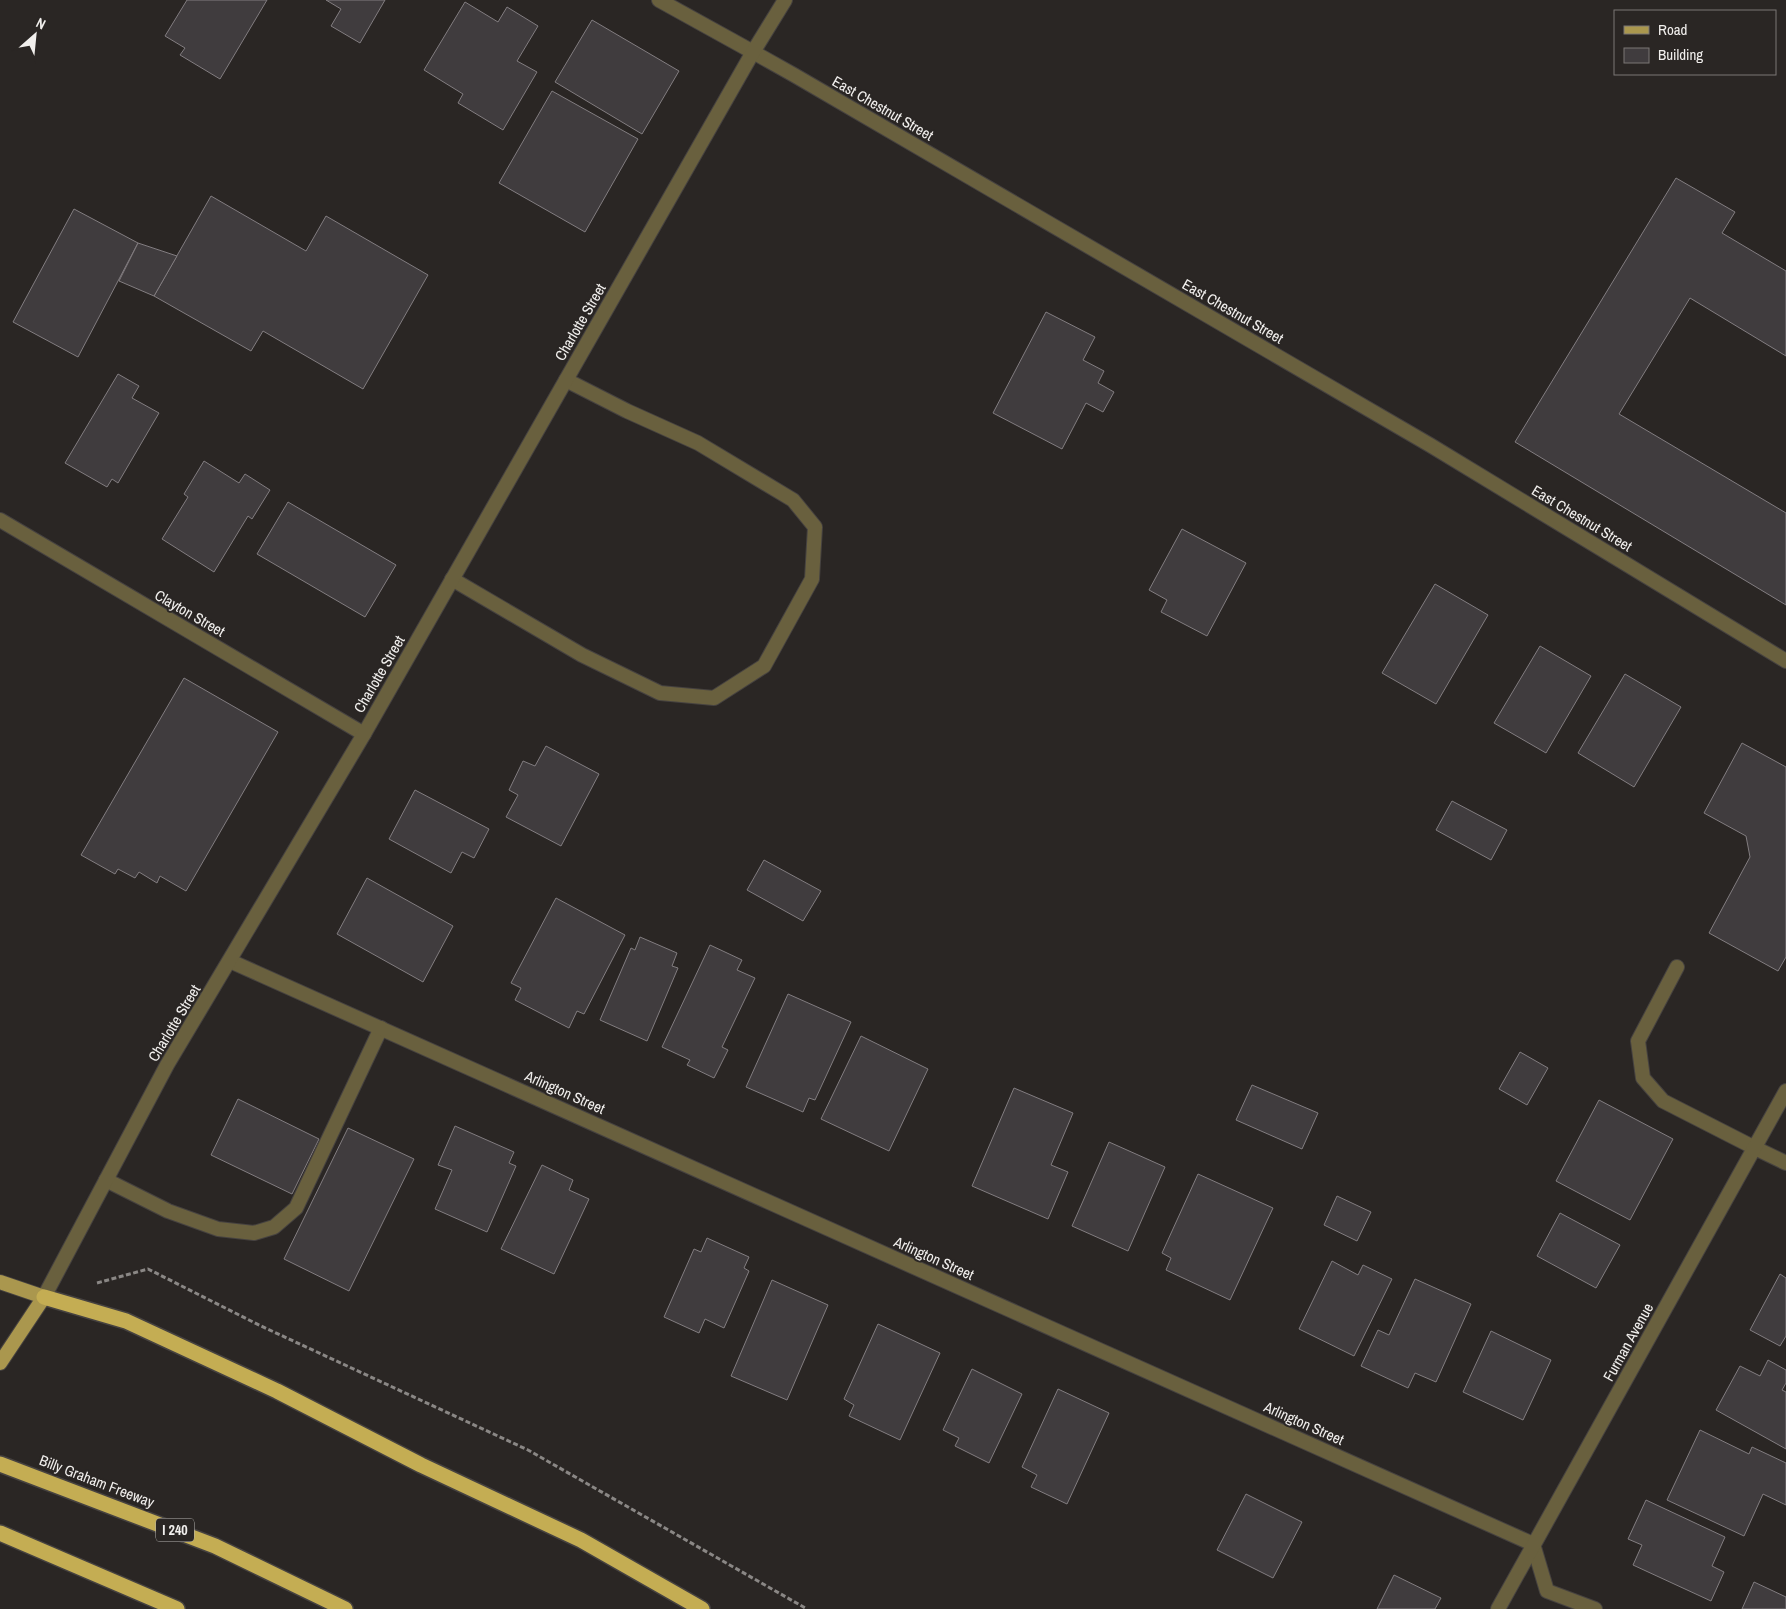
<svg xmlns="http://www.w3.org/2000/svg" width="1786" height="1609" viewBox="0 0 1786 1609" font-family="'Archivo Narrow',sans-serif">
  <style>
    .building { fill: #403c3e; stroke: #827d80 }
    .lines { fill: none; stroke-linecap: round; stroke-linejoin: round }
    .service-casing { stroke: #464240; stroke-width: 16 }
    .minor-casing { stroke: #464240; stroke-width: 16 }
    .tertiary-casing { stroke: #464240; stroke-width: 16 }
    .primary-casing { stroke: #464240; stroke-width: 16 }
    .motorway-casing { stroke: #464240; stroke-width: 18 }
    .path { stroke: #8a8785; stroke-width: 3; stroke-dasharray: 5 2.5; stroke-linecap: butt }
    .service { stroke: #69603e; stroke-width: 14 }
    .minor { stroke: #69603e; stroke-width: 14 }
    .tertiary { stroke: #69603e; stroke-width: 14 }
    .primary { stroke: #aa974e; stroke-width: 14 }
    .motorway { stroke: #c4ad53; stroke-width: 15 }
    .labels { text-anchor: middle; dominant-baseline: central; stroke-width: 4; stroke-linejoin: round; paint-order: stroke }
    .shield { fill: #2a2624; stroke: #b5b3b1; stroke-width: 1 }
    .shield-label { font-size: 14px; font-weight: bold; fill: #f1efed }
    .street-label { font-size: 15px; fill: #f1efed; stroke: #2a2624 }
  </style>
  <rect width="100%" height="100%" fill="#2a2624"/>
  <g class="building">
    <path d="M187 0H267L220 79 180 55 185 48 165 36Z"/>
    <path d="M326 0H385L360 43 331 26 341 9Z"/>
    <path d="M465 2 498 22 507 7 538 26 517 61 537 72 503 130 458 103 463 94 424 70Z"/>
    <path d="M592 20 679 71 642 134 555 82Z"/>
    <path d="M552 91 638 139 585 232 499 183Z"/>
    <path d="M1676 178 1735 212 1722 233 1786 271V356L1690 298 1619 414 1786 513V605L1515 442Z"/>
    <path d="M211 196 306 251 326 216 428 275 363 389 263 331 251 351 154 296Z"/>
    <path d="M74 209 138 243 78 357 13 322Z"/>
    <path d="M138 243 177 256 154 296 119 281Z"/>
    <path d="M1046 312 1095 337 1083 360 1104 371 1098 383 1114 392 1103 412 1086 403 1062 449 993 413Z"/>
    <path d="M118 374 139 386 132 398 159 413 118 483 112 479 107 487 65 463Z"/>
    <path d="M204 461 239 483 245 474 270 490 252 519 248 516 214 572 162 539 188 497 184 494Z"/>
    <path d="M288 502 396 565 365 617 257 554Z"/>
    <path d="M1182 529 1246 563 1207 636 1161 612 1167 600 1149 590Z"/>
    <path d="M1435 584 1488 615 1436 704 1382 673Z"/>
    <path d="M1540 646 1591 676 1546 753 1494 723Z"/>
    <path d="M1625 674 1681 707 1634 787 1578 753Z"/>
    <path d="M184 678 278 732 186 891 160 876 157 883 139 872 135 878 118 869 115 874 81 855Z"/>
    <path d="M1742 743 1786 767V957L1778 971 1709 933 1750 857 1746 836 1704 813Z"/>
    <path d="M546 746 599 774 561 846 506 817 518 795 509 790 523 761 535 766Z"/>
    <path d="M415 790 489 829 474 858 462 852 451 873 389 839Z"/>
    <path d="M1452 801 1507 830 1491 860 1436 830Z"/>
    <path d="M764 860 821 891 803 921 747 890Z"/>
    <path d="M367 878 453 926 423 982 337 934Z"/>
    <path d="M556 898 625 935 584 1014 577 1011 569 1028 515 1000 521 988 511 983Z"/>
    <path d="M640 937 677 953 672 966 678 968 647 1041 600 1020 631 948 635 950Z"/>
    <path d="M710 945 742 960 737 970 755 978 722 1047 728 1050 714 1078 687 1065 690 1060 662 1047Z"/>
    <path d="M788 994 851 1022 815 1100 809 1098 803 1112 746 1087Z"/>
    <path d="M861 1036 928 1069 889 1151 821 1119Z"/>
    <path d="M1520 1052 1548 1068 1527 1105 1499 1089Z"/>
    <path d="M1252 1085 1318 1113 1302 1149 1236 1120Z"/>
    <path d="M1014 1088 1073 1113 1051 1165 1068 1172 1048 1219 972 1186Z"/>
    <path d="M238 1099 319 1139 292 1194 211 1155Z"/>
    <path d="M1599 1100 1673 1139 1630 1220 1556 1181Z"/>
    <path d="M455 1126 514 1152 509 1163 516 1166 487 1232 435 1209 452 1170 438 1165Z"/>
    <path d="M348 1128 414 1159 349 1291 284 1259Z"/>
    <path d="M1109 1142 1165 1167 1128 1251 1072 1226Z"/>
    <path d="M542 1165 573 1180 569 1190 589 1199 554 1274 501 1249Z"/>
    <path d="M1198 1174 1273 1208 1230 1300 1166 1270 1171 1258 1162 1253Z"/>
    <path d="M1337 1196 1371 1212 1357 1241 1324 1225Z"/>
    <path d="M1560 1213 1620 1245 1596 1288 1537 1256Z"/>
    <path d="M707 1238 749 1257 744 1268 749 1271 724 1328 705 1319 699 1333 664 1317 694 1249 701 1252Z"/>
    <path d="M1332 1261 1358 1275 1363 1265 1392 1279 1354 1356 1299 1329Z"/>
    <path d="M1780 1274 1786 1278V1336L1780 1346 1750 1330Z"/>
    <path d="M1415 1279 1471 1304 1436 1382 1415 1373 1408 1388 1361 1366 1378 1330 1389 1335Z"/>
    <path d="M772 1280 828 1305 787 1400 731 1376Z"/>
    <path d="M878 1324 940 1353 900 1440 849 1416 854 1405 844 1399Z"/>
    <path d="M1491 1331 1551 1360 1523 1420 1463 1392Z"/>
    <path d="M1768 1360 1786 1370V1383L1782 1390 1786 1392V1449L1716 1410 1740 1366 1760 1376Z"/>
    <path d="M972 1369 1022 1394 989 1463 955 1446 959 1438 943 1430Z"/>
    <path d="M1058 1389 1109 1413 1067 1504 1031 1487 1037 1475 1022 1467Z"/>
    <path d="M1700 1430 1749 1454 1752 1447 1786 1463V1505L1763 1494 1744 1536 1667 1500Z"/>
    <path d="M1246 1494 1302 1522 1273 1578 1217 1550Z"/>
    <path d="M1646 1500 1725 1537 1712 1566 1724 1572 1711 1601 1633 1565 1642 1545 1628 1539Z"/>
    <path d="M1394 1575 1441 1598 1435 1609H1377Z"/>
    <path d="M1754 1582 1786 1597V1609H1742Z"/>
  </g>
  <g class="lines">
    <defs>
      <g id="service">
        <path d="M452 579 582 655 660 693 714 698 764 666 812 579 815 527 793 500 698 443 627 411 566 380"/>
        <path d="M1677 967 1638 1041 1643 1078 1663 1101 1755 1148"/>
        <path d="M106 1180 168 1211 218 1229 254 1233 274 1227 296 1208 381 1028"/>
      </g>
      <g id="minor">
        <path d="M753 52 794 75 1430 445 1786 661"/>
        <path d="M0 520 364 734"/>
        <path d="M230 961 1533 1544 1547 1591 1595 1609"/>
        <path d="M1755 1148 1786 1163"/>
        <path d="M1498 1609 1786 1091"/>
      </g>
      <g id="tertiary">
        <path d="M659 0 753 52"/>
        <path d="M44 1297 167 1065 364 734 753 52 785 0"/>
      </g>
      <path id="primary" d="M0 1282 44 1297 0 1363"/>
      <g id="motorway">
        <path d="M44 1297 126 1321 277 1391 421 1465 581 1540 702 1609"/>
        <path d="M0 1464 215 1546 345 1609"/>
        <path d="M0 1533 177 1609"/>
      </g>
    </defs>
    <use href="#service" class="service-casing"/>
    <use href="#minor" class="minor-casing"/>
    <use href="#tertiary" class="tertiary-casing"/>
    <use href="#primary" class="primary-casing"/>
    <use href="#motorway" class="motorway-casing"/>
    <path class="path" d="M97 1283 148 1269 261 1326 528 1450 807 1609"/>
    <use href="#service" class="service"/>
    <use href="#minor" class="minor"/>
    <use href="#tertiary" class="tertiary"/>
    <use href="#primary" class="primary"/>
    <use href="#motorway" class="motorway"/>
  </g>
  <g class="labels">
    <rect class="shield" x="156" y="1518.5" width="38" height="23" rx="4"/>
    <g class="shield-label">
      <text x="175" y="1530">I 240</text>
    </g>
    <g class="street-label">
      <text transform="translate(883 108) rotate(30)">East Chestnut Street</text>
      <text transform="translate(1233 311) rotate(30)">East Chestnut Street</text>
      <text transform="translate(580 322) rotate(-60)">Charlotte Street</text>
      <text transform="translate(1582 518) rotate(31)">East Chestnut Street</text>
      <text transform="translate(190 613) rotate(30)">Clayton Street</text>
      <text transform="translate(379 674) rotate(-60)">Charlotte Street</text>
      <text transform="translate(174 1023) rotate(-59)">Charlotte Street</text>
      <text transform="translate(565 1092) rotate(24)">Arlington Street</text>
      <text transform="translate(934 1258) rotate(24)">Arlington Street</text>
      <text transform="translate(1628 1342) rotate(-61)">Furman Avenue</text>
      <text transform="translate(1304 1423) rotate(24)">Arlington Street</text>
      <text transform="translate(97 1481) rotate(21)">Billy Graham Freeway</text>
    </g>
  </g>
  <rect x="1614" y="10" width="162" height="65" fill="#2a2624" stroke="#7a7674"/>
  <rect x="1624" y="26" width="25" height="8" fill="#aa974e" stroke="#7a7674"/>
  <text x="1658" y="35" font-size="15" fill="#f1efed">Road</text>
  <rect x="1624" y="48" width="25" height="15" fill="#403c3e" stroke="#7a7674"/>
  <text x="1658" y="60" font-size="15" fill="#f1efed">Building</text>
  <g transform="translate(35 35) rotate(27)" stroke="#2a2624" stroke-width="4" paint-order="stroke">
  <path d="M0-4L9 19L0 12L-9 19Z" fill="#f1efed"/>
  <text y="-8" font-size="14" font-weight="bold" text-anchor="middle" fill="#f1efed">N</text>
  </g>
</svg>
